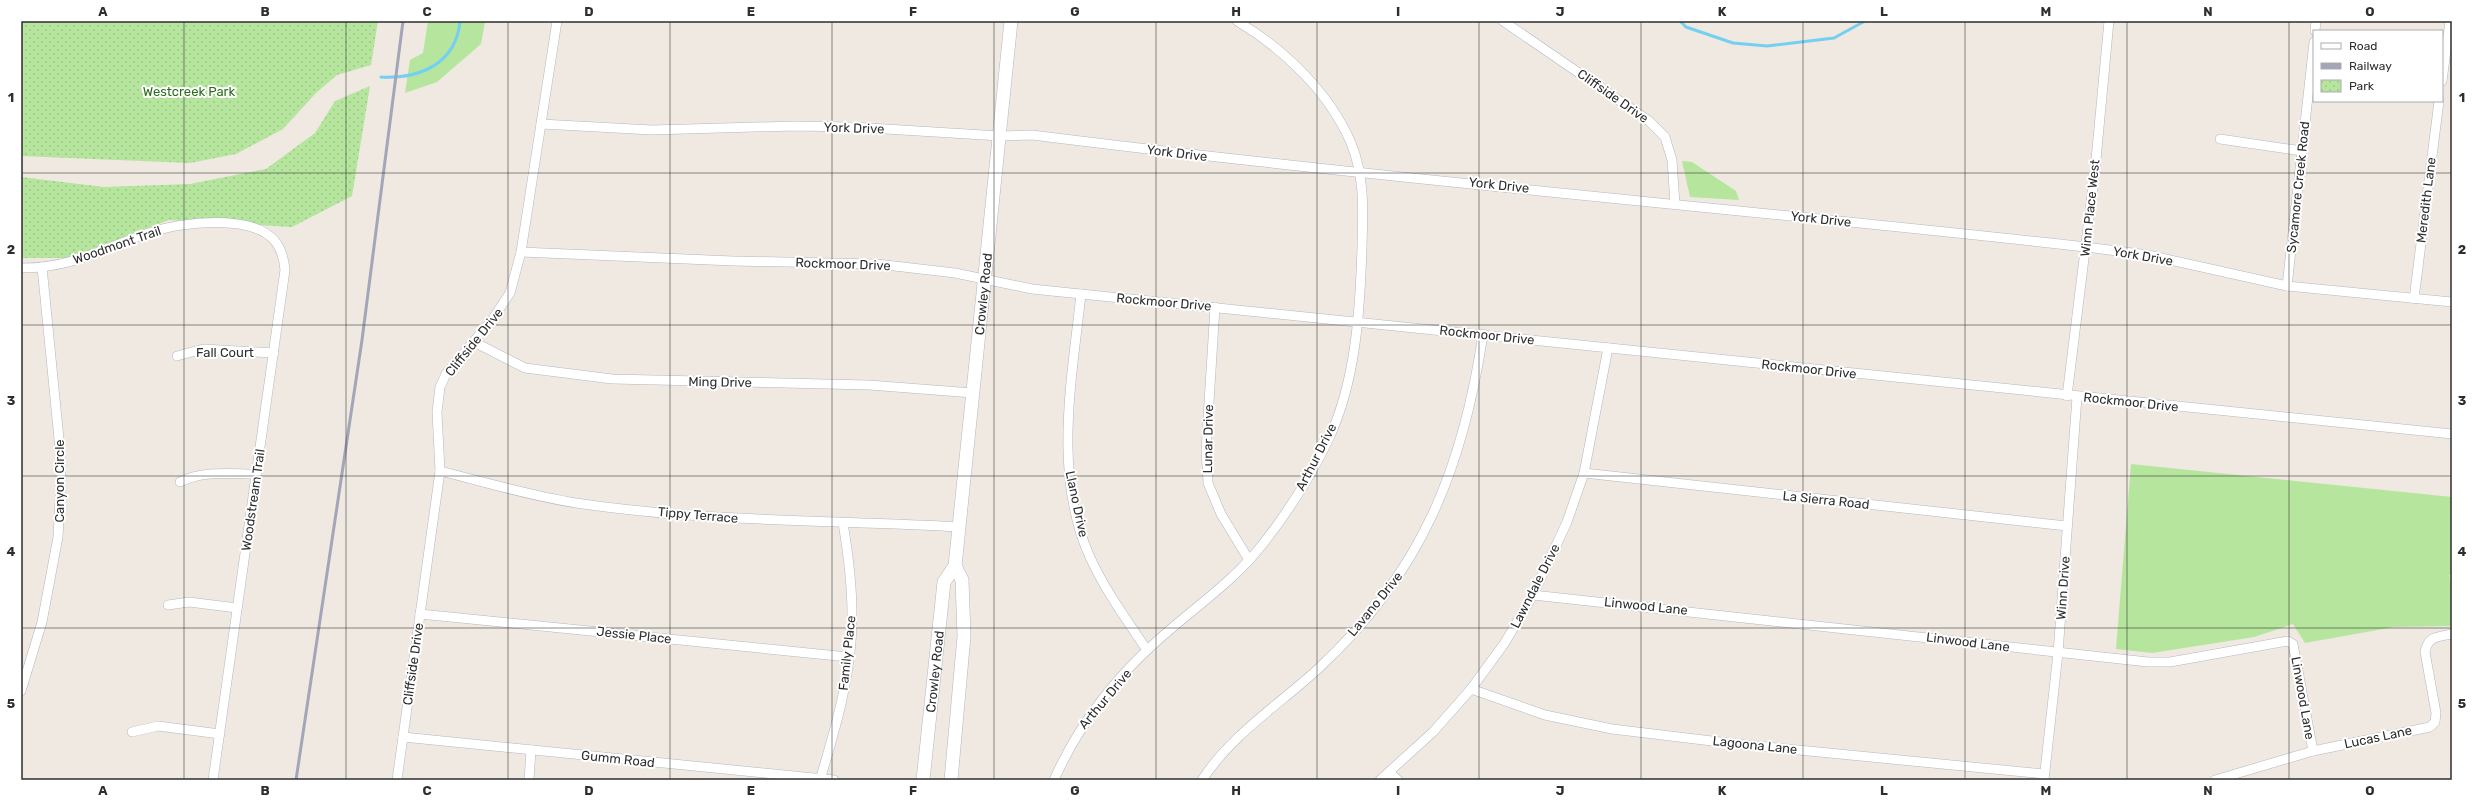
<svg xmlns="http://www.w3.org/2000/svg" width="2473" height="801" viewBox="0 0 2473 801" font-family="Rubik,sans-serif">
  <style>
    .grass { fill: #b6e59e }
    .park { fill: url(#park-dots) }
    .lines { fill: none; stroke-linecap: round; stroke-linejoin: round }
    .stream { stroke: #75cff0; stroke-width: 3 }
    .minor-casing { stroke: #b4b7c1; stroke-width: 10 }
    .secondary-casing { stroke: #b4b7c1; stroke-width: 14 }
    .minor { stroke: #fff; stroke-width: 9 }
    .secondary { stroke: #fff; stroke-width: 13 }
    .rail { stroke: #a3a6b8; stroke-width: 3 }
    .grid { fill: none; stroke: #2e2e2e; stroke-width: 1; stroke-opacity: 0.55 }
    .labels { text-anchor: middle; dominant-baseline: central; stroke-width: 4; stroke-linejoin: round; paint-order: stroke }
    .park-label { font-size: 13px; fill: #2c6e1b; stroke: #fff }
    .street-label { font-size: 13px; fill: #2e2e2e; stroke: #fff }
    .neatline { fill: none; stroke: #2e2e2e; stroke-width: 1.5 }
    .grid-label { font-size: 13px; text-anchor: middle; font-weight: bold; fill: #2e2e2e }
  </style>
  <defs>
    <pattern id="park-dots" width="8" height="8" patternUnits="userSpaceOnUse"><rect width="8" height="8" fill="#b6e59e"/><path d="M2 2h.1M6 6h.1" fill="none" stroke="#9dc588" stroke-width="1.8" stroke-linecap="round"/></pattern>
  </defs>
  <rect width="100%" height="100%" fill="#efe9e1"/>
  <g class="grass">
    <path d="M428 21H485L481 44 437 82 405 93 410 60 423 53Z"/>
    <path d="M1682 161 1692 162 1736 191 1739 200 1690 197Z"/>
    <path d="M2131 464 2452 497V574L2449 575 2452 591V626L2394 627 2305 643 2293 624 2254 637 2152 653 2116 649Z"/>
  </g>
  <g class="park">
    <path d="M21 21H378L371 65 337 75 316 93 283 129 236 154 190 163 21 156Z"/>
    <path d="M370 86 352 196 292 227 169 220 124 237 83 258H21V177L104 187 190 184 266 169 315 133 335 101Z"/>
  </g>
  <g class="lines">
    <g class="stream">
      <path d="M1680 21 1686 27 1733 43 1767 46 1834 38 1865 21"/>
      <path d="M381 77C420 79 456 64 460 21"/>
    </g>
    <defs>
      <g id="minor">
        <path d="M1503 21 1649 121 1665 137 1672 160 1675 204"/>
        <path d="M2315 31 2316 21"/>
        <path d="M2442 81 2450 21"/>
        <path d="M541 124 652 130 795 126 853 127 1000 136 1032 135C1382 179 1735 208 2086 247L2148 255 2287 286 2452 302"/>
        <path d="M2220 139 2302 151"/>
        <path d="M521 252 733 261 877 264 955 273 1032 289 2452 434"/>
        <path d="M21 268C38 268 55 266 72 261 99 254 125 240 152 232 181 222 251 214 274 240 282 249 284 259 285 270L213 780"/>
        <path d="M2287 286 2314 42"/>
        <path d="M1081 294C1072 379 1053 473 1089 555 1104 589 1126 619 1147 650"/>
        <path d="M2414 299 2439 101"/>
        <path d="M1215 307 1206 450 1208 483 1221 514 1249 560"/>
        <path d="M474 342 525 368 612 379 869 385 973 393"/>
        <path d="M177 356 203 349 274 353"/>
        <path d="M2067 396 2095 170 2109 21"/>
        <path d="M440 471C485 482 530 496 576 503 703 522 831 520 959 527"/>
        <path d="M1584 473 2067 526"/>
        <path d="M180 482C203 470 231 474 257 474"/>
        <path d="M1533 595 2148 662H2170L2288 641 2293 644 2313 751"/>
        <path d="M168 605 189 602 237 608"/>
        <path d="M420 614 848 657"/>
        <path d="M1471 689 1545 715 1612 729 1737 744 2044 774"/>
        <path d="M21 691 42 622 58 537 61 481 60 449 42 267"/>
        <path d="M132 732 158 726 220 734"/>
        <path d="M403 737 834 780"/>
        <path d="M1389 772 1398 780"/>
        <path d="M397 780 440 471 437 412 440 387 446 374 492 320 510 293 521 252 557 21"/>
        <path d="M529 780 531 750"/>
        <path d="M820 780C836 727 853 669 852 614 852 583 848 553 843 523"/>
        <path d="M1054 780C1078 726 1113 680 1157 641 1191 610 1233 582 1262 545 1288 512 1312 475 1330 436 1356 379 1360 310 1362 247 1363 211 1365 177 1351 143 1329 92 1284 49 1237 21"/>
        <path d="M1202 780C1232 734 1280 704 1319 668 1421 573 1463 469 1483 334"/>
        <path d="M1380 780 1433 732 1471 689 1504 644 1533 595 1567 522 1584 473 1608 348"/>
        <path d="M2044 780 2058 653 2077 397"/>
        <path d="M2215 780 2313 751 2430 727 2435 722 2436 713 2425 652C2428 636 2437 637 2452 634"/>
      </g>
      <g id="secondary">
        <path id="s1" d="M923 780 944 582 955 566 1011 21"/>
        <path d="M951 780 964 636 962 580 955 566"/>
      </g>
    </defs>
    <use href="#minor" class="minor-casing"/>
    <use href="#secondary" class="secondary-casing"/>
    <use href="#minor" class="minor"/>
    <use href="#secondary" class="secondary"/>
    <path class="rail" d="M296 780 362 340 403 21"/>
  </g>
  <path class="grid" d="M184 21V780M346 21V780M508 21V780M670 21V780M832 21V780M994 21V780M1156 21V780M1317 21V780M1479 21V780M1641 21V780M1803 21V780M1965 21V780M2127 21V780M2289 21V780M21 173H2452M21 325H2452M21 476H2452M21 628H2452"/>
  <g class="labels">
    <g class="park-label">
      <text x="189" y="91">Westcreek Park</text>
    </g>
    <g class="street-label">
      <text transform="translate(1613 96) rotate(35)">Cliffside Drive</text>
      <text transform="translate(854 128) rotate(2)">York Drive</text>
      <text transform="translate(1177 153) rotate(7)">York Drive</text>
      <text transform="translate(1499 185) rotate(6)">York Drive</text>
      <text transform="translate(2298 187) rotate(-84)">Sycamore Creek Road</text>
      <text transform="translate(2426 200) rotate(-83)">Meredith Lane</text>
      <text transform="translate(2090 208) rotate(-84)">Winn Place West</text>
      <text transform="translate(1821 219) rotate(6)">York Drive</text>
      <text transform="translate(117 245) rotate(-19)">Woodmont Trail</text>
      <text transform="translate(2143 256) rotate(10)">York Drive</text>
      <text transform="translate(843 264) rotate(2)">Rockmoor Drive</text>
      <text stroke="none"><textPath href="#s1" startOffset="492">Crowley Road</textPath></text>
      <text transform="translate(1164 302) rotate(5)">Rockmoor Drive</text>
      <text transform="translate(1487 335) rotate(6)">Rockmoor Drive</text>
      <text transform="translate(474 342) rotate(-51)">Cliffside Drive</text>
      <text x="225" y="352">Fall Court</text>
      <text transform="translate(1809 369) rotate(6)">Rockmoor Drive</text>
      <text transform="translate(720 382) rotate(1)">Ming Drive</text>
      <text transform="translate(2131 402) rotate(6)">Rockmoor Drive</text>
      <text transform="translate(1208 439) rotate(-89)">Lunar Drive</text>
      <text transform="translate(1316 457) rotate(-63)">Arthur Drive</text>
      <text transform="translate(59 481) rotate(-90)">Canyon Circle</text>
      <text transform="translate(253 500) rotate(-82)">Woodstream Trail</text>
      <text transform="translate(1826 500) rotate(6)">La Sierra Road</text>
      <text transform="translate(1077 504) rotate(78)">Llano Drive</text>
      <text transform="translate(698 515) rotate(5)">Tippy Terrace</text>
      <text transform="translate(1535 586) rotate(-63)">Lawndale Drive</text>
      <text transform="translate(2063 588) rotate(-86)">Winn Drive</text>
      <text transform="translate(1375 604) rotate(-51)">Lavano Drive</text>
      <text transform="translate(1646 606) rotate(6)">Linwood Lane</text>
      <text transform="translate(634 635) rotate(6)">Jessie Place</text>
      <text transform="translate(1968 642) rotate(7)">Linwood Lane</text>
      <text transform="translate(847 653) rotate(-84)">Family Place</text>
      <text transform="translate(413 664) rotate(-82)">Cliffside Drive</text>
      <text stroke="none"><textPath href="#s1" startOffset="109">Crowley Road</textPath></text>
      <text transform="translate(2303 698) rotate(80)">Linwood Lane</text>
      <text transform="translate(1105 699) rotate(-50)">Arthur Drive</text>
      <text transform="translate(2378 737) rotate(-12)">Lucas Lane</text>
      <text transform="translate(1755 745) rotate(6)">Lagoona Lane</text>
      <text transform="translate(618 759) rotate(6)">Gumm Road</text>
    </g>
  </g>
  <rect width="2473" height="801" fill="none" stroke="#ffffff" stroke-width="44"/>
  <rect x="2313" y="30" width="130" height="72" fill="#ffffff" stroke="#ababab"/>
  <rect x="2321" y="43" width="20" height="6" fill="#ffffff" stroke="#ababab"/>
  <text x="2349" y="50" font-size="12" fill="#2e2e2e">Road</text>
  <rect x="2321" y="63" width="20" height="6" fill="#a3a6b8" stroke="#ababab"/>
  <text x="2349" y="70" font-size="12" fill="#2e2e2e">Railway</text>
  <rect x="2321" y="80" width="20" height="12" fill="url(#park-dots)" stroke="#ababab"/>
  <text x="2349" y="90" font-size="12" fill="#2e2e2e">Park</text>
  <rect x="22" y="22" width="2429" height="757" class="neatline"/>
  <g class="grid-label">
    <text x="103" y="16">A</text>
    <text x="265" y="16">B</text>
    <text x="427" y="16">C</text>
    <text x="589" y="16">D</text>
    <text x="751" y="16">E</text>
    <text x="913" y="16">F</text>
    <text x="1075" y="16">G</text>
    <text x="1236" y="16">H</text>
    <text x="1398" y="16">I</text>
    <text x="1560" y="16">J</text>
    <text x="1722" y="16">K</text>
    <text x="1884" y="16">L</text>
    <text x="2046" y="16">M</text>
    <text x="2208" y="16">N</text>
    <text x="2370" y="16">O</text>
    <text x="11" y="102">1</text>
    <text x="2462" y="102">1</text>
    <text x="11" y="254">2</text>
    <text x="2462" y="254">2</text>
    <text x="11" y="405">3</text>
    <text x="2462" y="405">3</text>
    <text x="11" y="556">4</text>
    <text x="2462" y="556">4</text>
    <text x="11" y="708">5</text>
    <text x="2462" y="708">5</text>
    <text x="103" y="795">A</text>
    <text x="265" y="795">B</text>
    <text x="427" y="795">C</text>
    <text x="589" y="795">D</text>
    <text x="751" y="795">E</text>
    <text x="913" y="795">F</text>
    <text x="1075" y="795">G</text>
    <text x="1236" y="795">H</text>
    <text x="1398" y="795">I</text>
    <text x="1560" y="795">J</text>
    <text x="1722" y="795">K</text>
    <text x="1884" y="795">L</text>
    <text x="2046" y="795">M</text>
    <text x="2208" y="795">N</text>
    <text x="2370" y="795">O</text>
  </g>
</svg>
